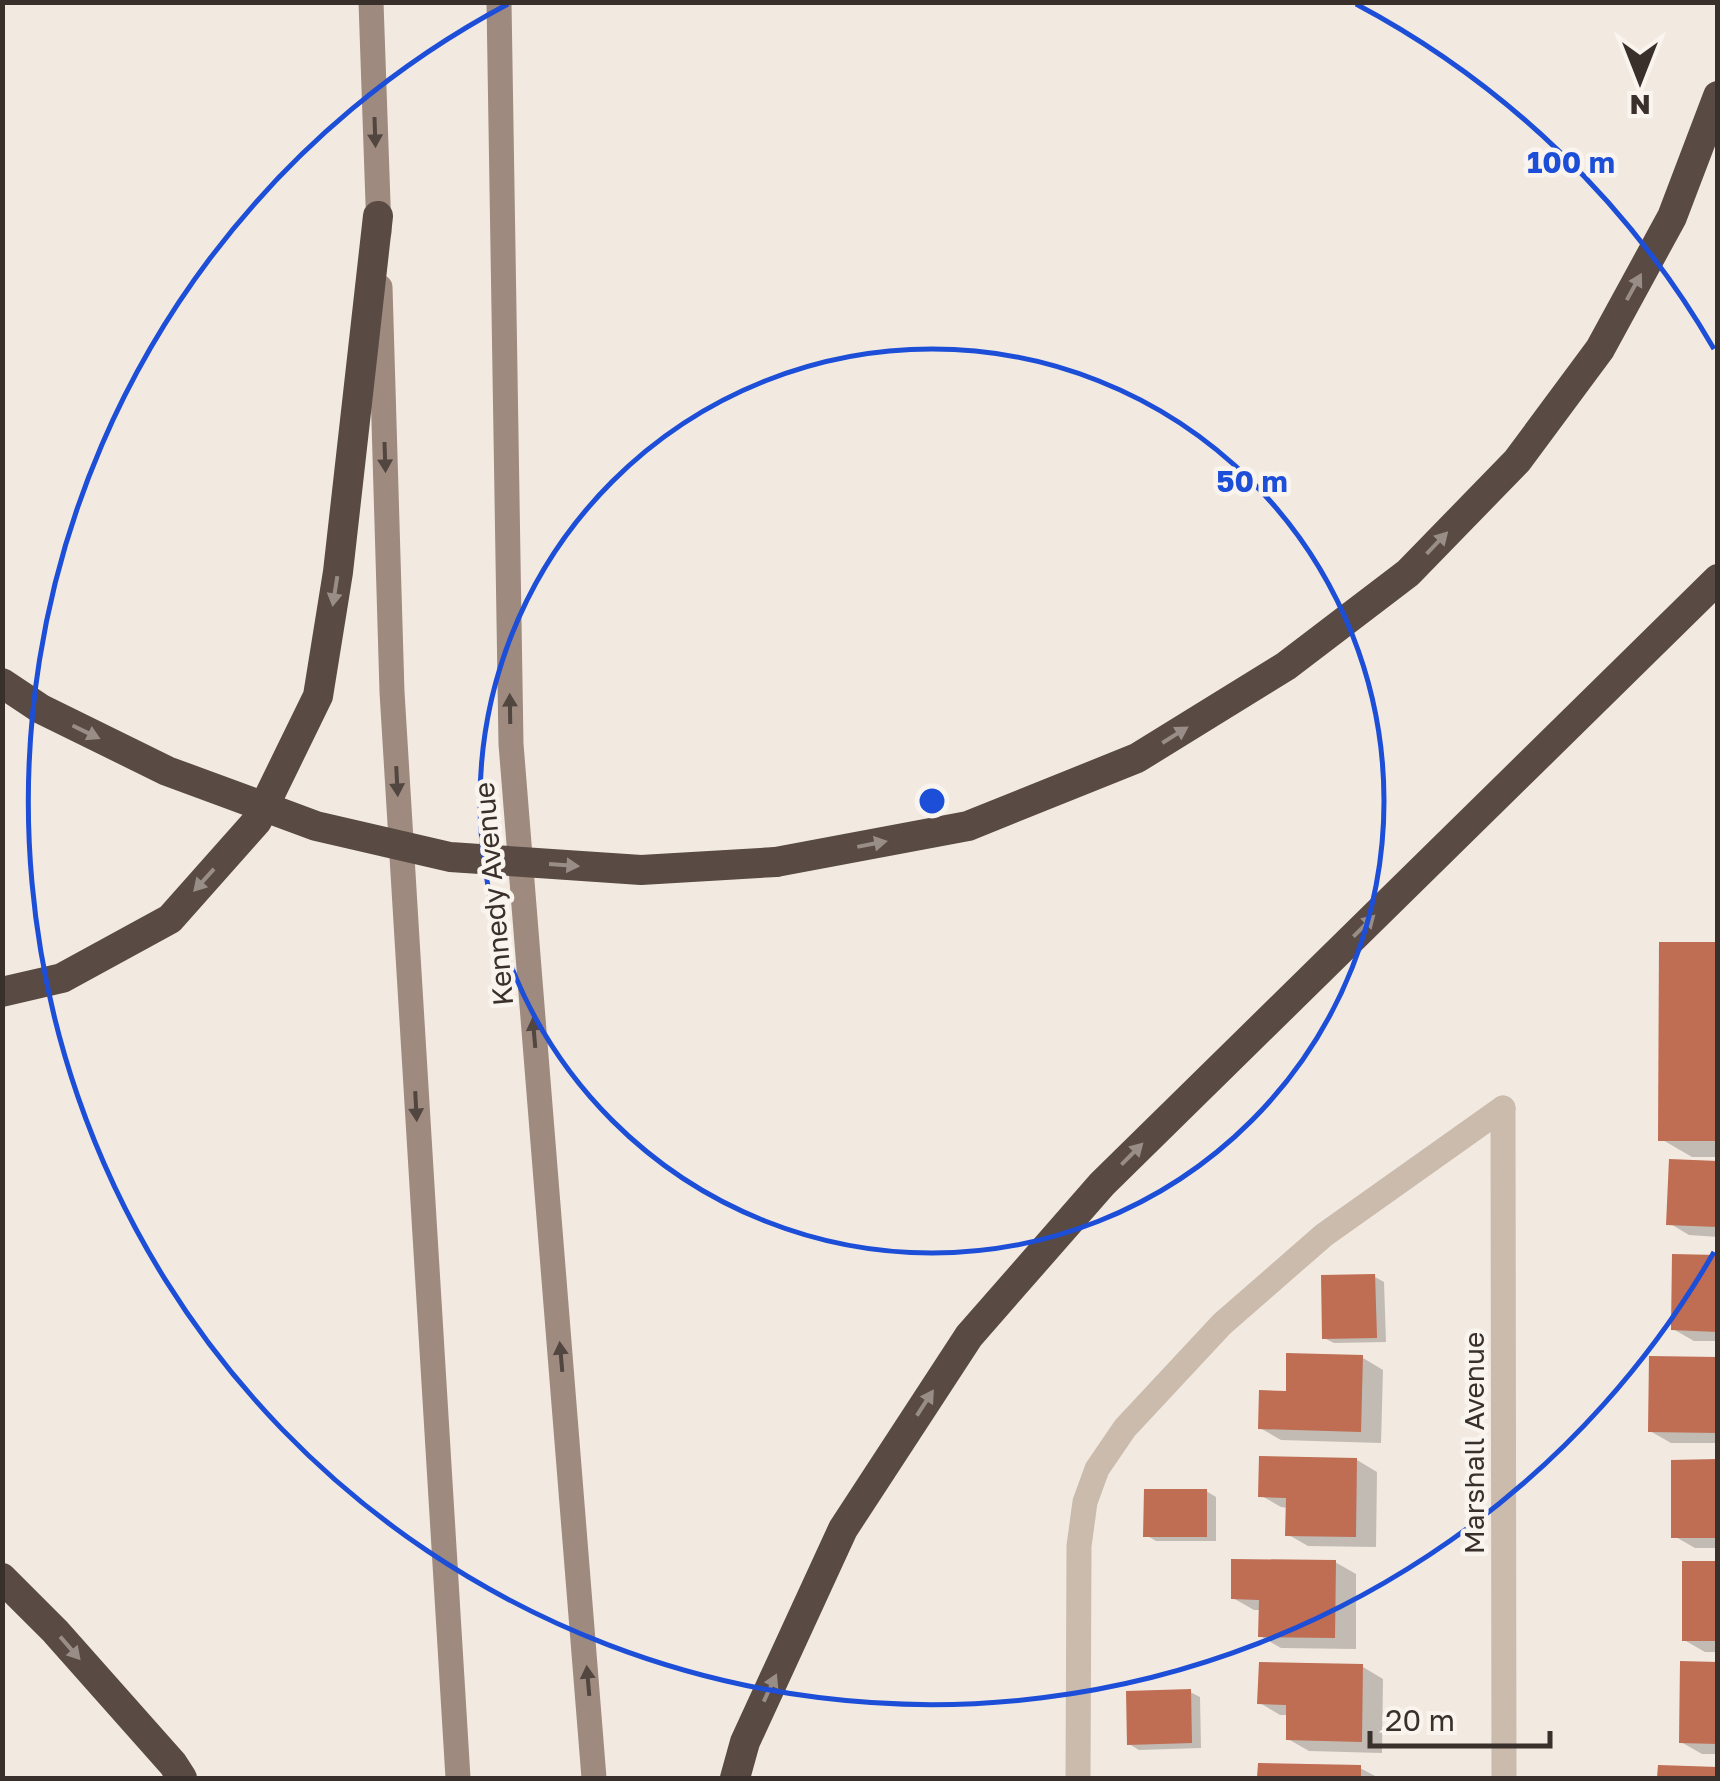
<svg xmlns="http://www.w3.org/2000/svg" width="1720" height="1781" viewBox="0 0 1720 1781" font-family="'Golos Text',sans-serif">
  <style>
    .shadow { fill: #0003 }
    .building { fill: #bf6d53 }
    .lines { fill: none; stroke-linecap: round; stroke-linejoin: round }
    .service { stroke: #cabbad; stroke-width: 25 }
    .minor { stroke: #cabbad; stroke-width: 25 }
    .secondary { stroke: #9e8a7f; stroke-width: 25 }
    .motorway { stroke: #594a43; stroke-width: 30 }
    .motorway-bridge { stroke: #594a43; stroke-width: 30 }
    .oneway { fill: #524640 }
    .oneway2 { fill: #998e87 }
    .ring { fill: none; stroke: #1d4ed8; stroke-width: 5 }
    .labels { text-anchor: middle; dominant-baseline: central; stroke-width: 9; stroke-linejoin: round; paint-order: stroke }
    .street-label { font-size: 28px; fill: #39302b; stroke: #faf4ee }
    .centre { fill: #1d4ed8; stroke: #faf4ee; stroke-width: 5 }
    .ring-label { font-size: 30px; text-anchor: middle; font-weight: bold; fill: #1d4ed8; stroke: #faf4ee; stroke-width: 9; stroke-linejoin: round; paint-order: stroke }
  </style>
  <rect width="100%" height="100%" fill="#f2eae1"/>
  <g class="shadow">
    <path d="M1718 945V1157H1692L1661 1139Z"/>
    <path d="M1718 1163V1237L1689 1235 1669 1223Z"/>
    <path d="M1718 1257V1341H1694L1673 1329Z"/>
    <path d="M1375 1277 1384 1282 1386 1342 1334 1343 1324 1338Z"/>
    <path d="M1363 1358 1383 1370 1381 1443 1281 1440 1260 1428 1288 1394Z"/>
    <path d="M1718 1359V1443H1671L1650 1431Z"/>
    <path d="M1357 1460 1377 1472 1376 1547 1308 1546 1287 1534 1288 1508 1281 1507 1260 1495Z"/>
    <path d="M1718 1462V1548H1695L1674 1536Z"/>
    <path d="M1206 1491 1216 1497V1541H1156L1146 1535Z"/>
    <path d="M1335 1562 1356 1574V1649L1281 1648 1260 1636 1261 1610H1254L1233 1598Z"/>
    <path d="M1718 1563V1652H1705L1684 1640Z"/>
    <path d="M1718 1664V1754H1702L1681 1742Z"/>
    <path d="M1363 1667 1383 1679 1382 1753 1309 1751 1288 1739 1289 1715H1280L1260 1703Z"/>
    <path d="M1190 1692 1200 1697 1201 1748 1139 1750 1129 1744Z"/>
    <path d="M1260 1766 1360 1768 1379 1778H1260Z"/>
  </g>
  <g class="building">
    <path d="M1659 942H1718V1141H1658Z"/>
    <path d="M1669 1159 1718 1161V1227L1666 1225Z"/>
    <path d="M1672 1254 1718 1255V1332L1671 1330Z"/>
    <path d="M1375 1274 1377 1338 1322 1339 1321 1275Z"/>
    <path d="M1286 1353 1363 1355 1361 1432 1258 1429 1259 1390 1286 1391Z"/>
    <path d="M1649 1356 1718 1357V1433L1648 1432Z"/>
    <path d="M1259 1456 1357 1458 1356 1537 1285 1536 1286 1498 1258 1497Z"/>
    <path d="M1718 1459V1538H1671V1460Z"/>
    <path d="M1144 1489H1207V1537H1143Z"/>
    <path d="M1231 1559 1336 1560 1335 1638 1258 1637 1259 1600 1231 1599Z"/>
    <rect x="1682" y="1561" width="36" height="80"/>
    <path d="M1680 1661 1718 1662V1744L1679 1743Z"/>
    <path d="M1259 1662 1363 1664 1362 1742 1286 1740V1705L1257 1704Z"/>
    <path d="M1191 1689 1192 1743 1127 1745 1126 1691Z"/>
    <path d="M1258 1763 1361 1765V1778H1257Z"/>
    <path d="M1658 1765 1718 1767V1778H1657Z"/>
  </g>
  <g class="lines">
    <path class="service" d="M1078 1778 1079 1546 1085 1502 1097 1469 1125 1428 1222 1324 1324 1235 1503 1108"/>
    <path class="minor" d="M1503 1108 1504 1778"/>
    <g class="secondary">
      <path d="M371 2 379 232"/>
      <path d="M499 2 511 744 594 1778"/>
      <path d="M380 287 392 692 458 1778"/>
    </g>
    <g class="motorway">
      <path d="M776 862 968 826 1137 758 1286 666 1408 573 1517 461 1600 349 1672 217 1718 96"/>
      <path d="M2 992 62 978 170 919 257 821 318 696 338 572 378 216"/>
      <path d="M2 1578 55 1631 173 1764 182 1778"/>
      <path d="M735 1778 745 1742 843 1529 969 1336 1102 1184 1718 579"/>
    </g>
    <path class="motorway-bridge" d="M2 683 41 709 167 771 316 826 450 857 641 870 776 862"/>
  </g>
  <defs><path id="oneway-solid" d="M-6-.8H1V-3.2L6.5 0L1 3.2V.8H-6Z" transform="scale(2.5)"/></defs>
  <g class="oneway">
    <use href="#oneway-solid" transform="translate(375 132) rotate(88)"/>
    <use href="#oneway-solid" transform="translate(385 457) rotate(88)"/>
    <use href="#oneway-solid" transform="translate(510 709) rotate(-91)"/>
    <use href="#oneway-solid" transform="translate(397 781) rotate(87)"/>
    <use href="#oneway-solid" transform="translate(534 1033) rotate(-95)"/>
    <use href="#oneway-solid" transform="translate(416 1106) rotate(87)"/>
    <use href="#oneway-solid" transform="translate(561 1357) rotate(-95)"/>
    <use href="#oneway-solid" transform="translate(588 1681) rotate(-95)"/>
  </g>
  <g class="oneway2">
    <use href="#oneway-solid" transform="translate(1634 287) rotate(-61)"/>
    <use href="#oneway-solid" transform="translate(1437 543) rotate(-46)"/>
    <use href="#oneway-solid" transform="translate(335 591) rotate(99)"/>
    <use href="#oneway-solid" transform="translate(86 732) rotate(26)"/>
    <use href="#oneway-solid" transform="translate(1175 735) rotate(-32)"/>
    <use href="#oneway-solid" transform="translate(872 844) rotate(-11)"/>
    <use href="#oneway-solid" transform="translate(564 865) rotate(4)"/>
    <use href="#oneway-solid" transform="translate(204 880) rotate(132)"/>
    <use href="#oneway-solid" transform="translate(1364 926) rotate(-45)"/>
    <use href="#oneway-solid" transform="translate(1132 1154) rotate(-45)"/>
    <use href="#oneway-solid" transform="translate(925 1403) rotate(-57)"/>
    <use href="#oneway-solid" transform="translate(70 1648) rotate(49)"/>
    <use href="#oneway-solid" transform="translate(770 1688) rotate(-65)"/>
  </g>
  <g class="ring">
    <circle cx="932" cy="801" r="452"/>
    <path d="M1714 1252A903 903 0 1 1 508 4M1356 4A903 903 0 0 1 1714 349"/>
  </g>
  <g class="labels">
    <g class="street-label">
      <text transform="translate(493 894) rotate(-95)">Kennedy Avenue</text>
      <text transform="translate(1473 1443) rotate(-90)">Marshall Avenue</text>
    </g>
  </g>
  <circle cx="932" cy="801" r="15" class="centre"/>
  <g class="ring-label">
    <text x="1571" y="173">100 m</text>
    <text x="1252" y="492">50 m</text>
  </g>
  <rect width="1720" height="1781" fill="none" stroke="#39302b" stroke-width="10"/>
  <g transform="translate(1640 80) rotate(180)" stroke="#faf4ee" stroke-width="8" paint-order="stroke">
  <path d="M0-8L18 38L0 25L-18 38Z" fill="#39302b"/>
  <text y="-15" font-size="28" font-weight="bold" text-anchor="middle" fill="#39302b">N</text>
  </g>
  <path d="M1370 1731v15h180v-15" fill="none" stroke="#39302b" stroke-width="5"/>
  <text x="1385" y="1731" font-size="30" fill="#39302b" stroke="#faf4ee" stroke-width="8" paint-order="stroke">20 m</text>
</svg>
